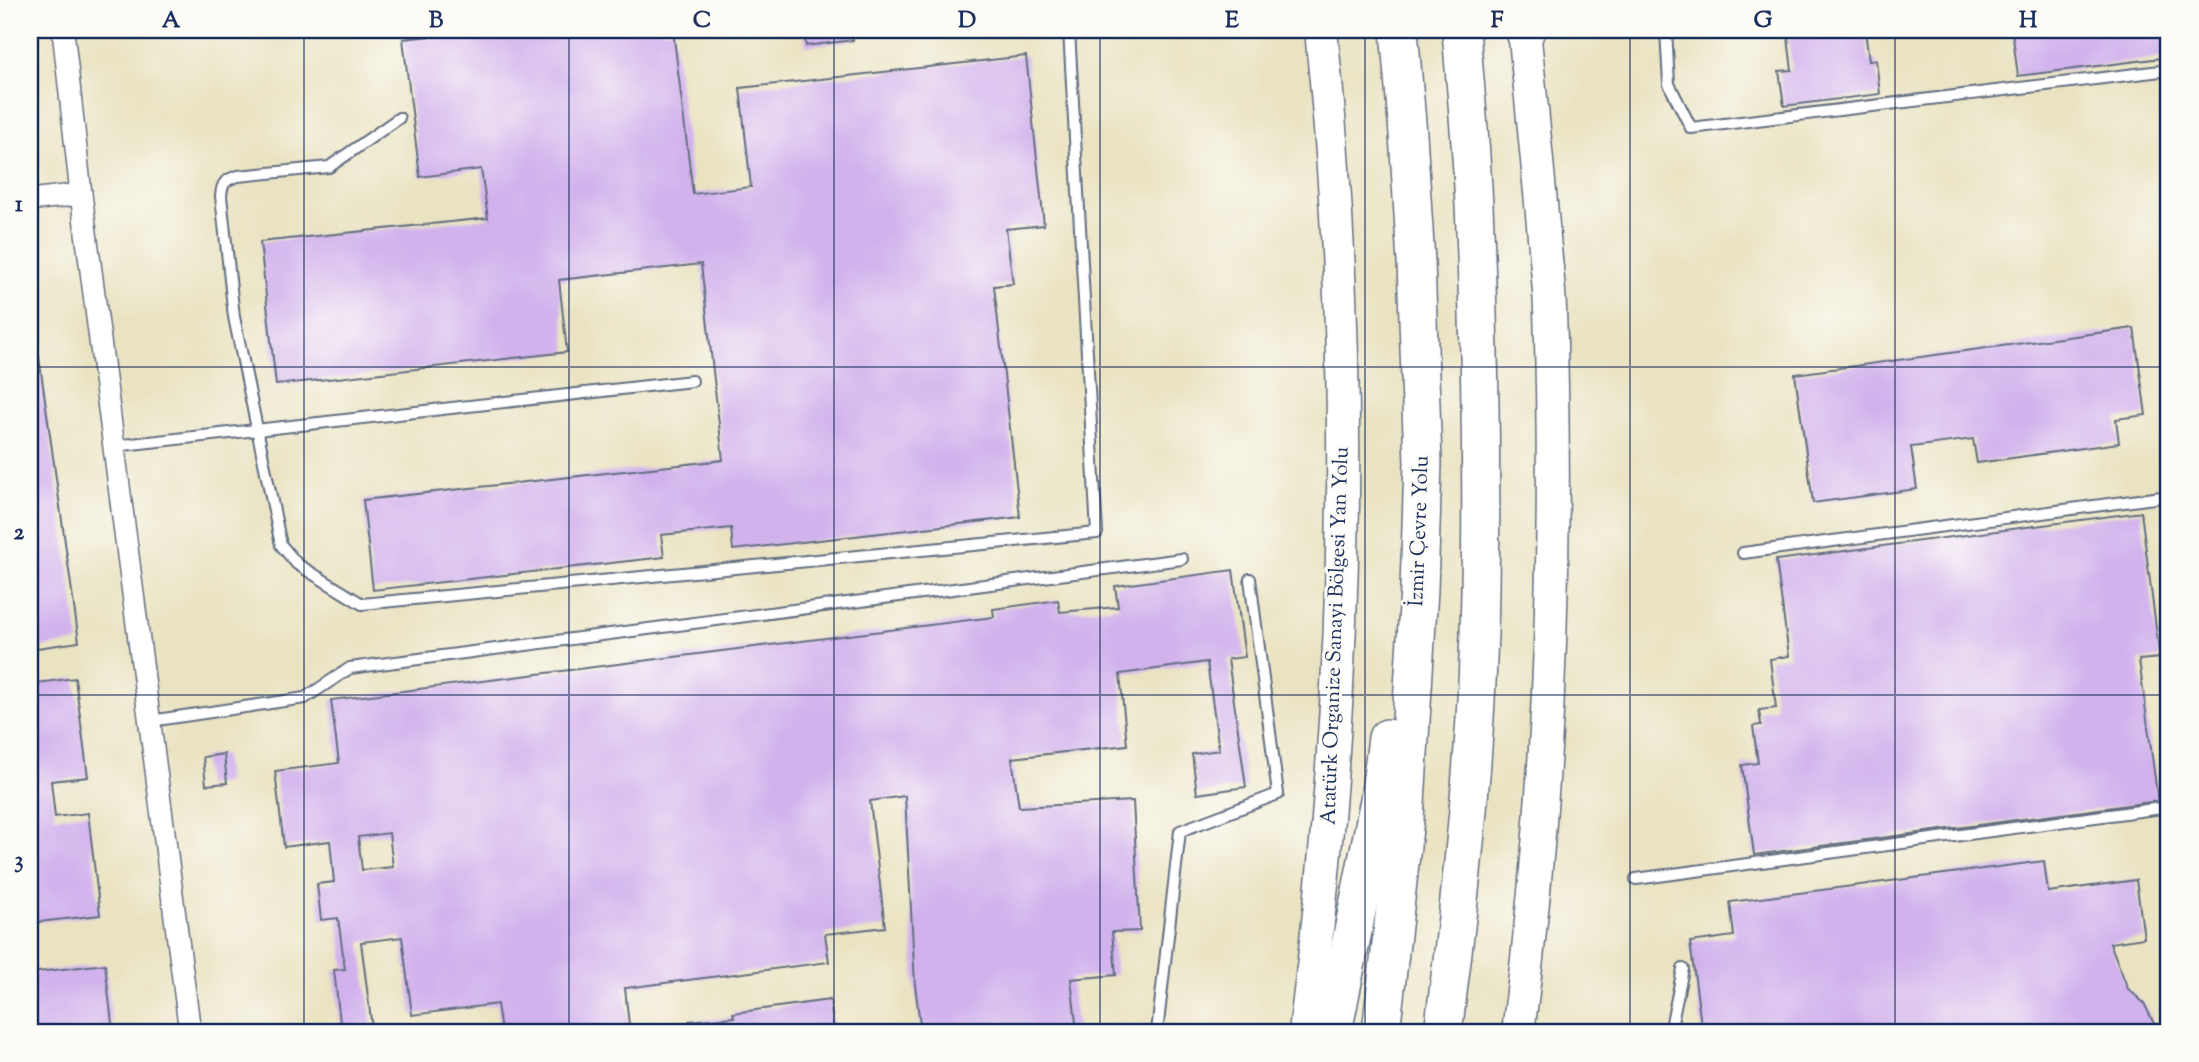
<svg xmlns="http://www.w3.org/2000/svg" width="2199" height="1062" viewBox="0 0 2199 1062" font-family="'Sorts Mill Goudy',serif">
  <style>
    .building { fill: #d2b2ed; fill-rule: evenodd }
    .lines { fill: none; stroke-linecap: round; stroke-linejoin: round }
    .service-casing { stroke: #636e81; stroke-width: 14 }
    .minor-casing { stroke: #636e81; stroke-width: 24 }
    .primary-casing { stroke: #636e81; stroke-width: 35 }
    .motorway-casing { stroke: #636e81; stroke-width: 40 }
    .service { stroke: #fff; stroke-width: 10 }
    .minor { stroke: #fff; stroke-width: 21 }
    .primary { stroke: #fff; stroke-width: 32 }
    .motorway { stroke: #fff; stroke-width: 37 }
    .grid { fill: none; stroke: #1b2f5e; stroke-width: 2; stroke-opacity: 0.55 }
    .labels { text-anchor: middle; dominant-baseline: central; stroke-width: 6; stroke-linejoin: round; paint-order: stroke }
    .street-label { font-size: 21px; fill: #1b2f5e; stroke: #fdfcf7 }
    .neatline { fill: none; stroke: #1b2f5e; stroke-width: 2.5 }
    .grid-label { font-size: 23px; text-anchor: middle; font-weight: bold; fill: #1b2f5e }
  </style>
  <rect width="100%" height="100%" fill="#fdfcf7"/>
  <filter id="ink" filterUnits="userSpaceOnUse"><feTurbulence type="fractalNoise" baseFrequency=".0143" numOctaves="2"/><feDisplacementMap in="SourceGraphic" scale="14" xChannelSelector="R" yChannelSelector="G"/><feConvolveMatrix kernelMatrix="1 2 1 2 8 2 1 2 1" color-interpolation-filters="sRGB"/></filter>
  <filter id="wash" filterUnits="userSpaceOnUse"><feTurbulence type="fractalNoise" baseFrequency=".00686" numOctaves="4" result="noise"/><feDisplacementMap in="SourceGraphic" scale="28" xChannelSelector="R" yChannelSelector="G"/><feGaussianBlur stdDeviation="1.57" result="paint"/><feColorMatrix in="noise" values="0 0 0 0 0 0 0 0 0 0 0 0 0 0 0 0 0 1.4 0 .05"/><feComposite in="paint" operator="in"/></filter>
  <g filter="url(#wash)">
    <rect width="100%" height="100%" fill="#eae3c2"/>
    <g id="blocks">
      <g class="building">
        <path d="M466 30H673L693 194 751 187 740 88 1026 56 1044 225 1006 229 1013 284 994 286 1020 517 733 550 731 528 661 535 664 557 373 590 363 500 723 460 701 264 559 280 567 352 276 385 260 242 488 218 481 169 420 177 403 39 466 32Z"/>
        <path d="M804 30H853V40L806 46Z"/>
        <path d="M1787 30H1865L1869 61 1876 60 1880 94 1784 106 1779 71 1792 70Z"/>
        <path d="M2012 30H2169V57L2018 76Z"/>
        <path d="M2134 328 2146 415 2116 419 2119 443 1977 463 1973 439 1911 447 1917 489 1813 503 1795 374Z"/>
        <path d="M39 357 79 642 30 649V358Z"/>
        <path d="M2141 512 2160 658 2139 660 2158 801 1754 855 1742 765 1758 763 1753 726 1761 725 1759 710 1776 708 1770 659 1789 656 1776 560Z"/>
        <path d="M1233 570 1245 657 1228 659 1246 787 1197 794 1192 754 1219 750 1207 662 1120 674 1127 745 1012 758 1019 807 1133 801 1140 931 1112 932 1116 975 1071 979 1077 1032H921L915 985 905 796 870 801 885 927 825 934 829 962 625 988 629 1025 574 1032H501L497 1004 412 1015 402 937 361 942 372 1028 341 1031 334 970 345 969 338 918 321 920 317 884 334 882 330 841 284 847 275 771 339 763 331 700 994 617 993 609 1058 600 1060 612 1118 607 1115 586ZM389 833 393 867 362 870 358 837Z"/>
        <path d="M75 678 88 777 51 781 55 817 88 813 100 915 30 923V684Z"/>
        <path d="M224 754 227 783 206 785 203 757Z"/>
        <path d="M2044 861 2048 892 2136 880 2144 938 2110 943 2128 989 2144 1003 2158 1032H1702L1690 942 1734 936 1730 902Z"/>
        <path d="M105 964 113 1032H30V973Z"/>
        <path d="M830 1000 834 1032H690L689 1021 734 1017 733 1013Z"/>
      </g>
    </g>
  </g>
  <g filter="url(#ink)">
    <use href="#blocks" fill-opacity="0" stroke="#636e81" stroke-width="2"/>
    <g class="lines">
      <defs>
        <g id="service">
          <path d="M1666 30 1669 84 1691 128 2169 70"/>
          <path d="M399 118 329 167 238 176C225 180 222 183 221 196L234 317 281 545 297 564 362 604 1097 533 1069 30"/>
          <path d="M114 446 692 381"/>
          <path d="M1743 553 2169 496"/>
          <path d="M150 721 305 698 350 668 1182 559"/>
          <path d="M1636 879 2169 807"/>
          <path d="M1157 1032 1180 831 1278 794 1250 579"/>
          <path d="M1670 1032 1683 969"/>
        </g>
        <g id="minor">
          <path d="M63 30 81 194 190 1032"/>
          <path d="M30 200 81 194"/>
        </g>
        <g id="primary">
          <path d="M1305 1032C1349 698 1356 365 1321 30"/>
          <path d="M1518 1032C1550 793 1558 550 1550 309 1549 281 1545 253 1543 225 1537 160 1531 95 1524 30"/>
        </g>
        <g id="motorway">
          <path d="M1524 30 1525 33"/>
          <path d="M1333 1032 1379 800 1387 738"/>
          <path d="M1381 1032 1405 819 1419 590 1423 463 1416 262 1408 134 1399 30"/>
          <path d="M1443 1032C1462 886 1478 738 1480 590 1482 470 1480 350 1475 230 1473 163 1466 96 1461 30"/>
        </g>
      </defs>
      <use href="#service" class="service-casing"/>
      <use href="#minor" class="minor-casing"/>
      <use href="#primary" class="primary-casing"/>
      <use href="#motorway" class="motorway-casing"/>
      <use href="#service" class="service"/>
      <use href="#minor" class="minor"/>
      <use href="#primary" class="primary"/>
      <use href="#motorway" class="motorway"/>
    </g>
  </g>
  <path class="grid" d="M304 30V1032M569 30V1032M834 30V1032M1100 30V1032M1365 30V1032M1630 30V1032M1895 30V1032M30 367H2169M30 695H2169"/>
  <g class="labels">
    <g class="street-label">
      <text transform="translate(1420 531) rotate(-88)">İzmir Çevre Yolu</text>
      <text transform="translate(1336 636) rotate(-88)">Atatürk Organize Sanayi Bölgesi Yan Yolu</text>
    </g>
  </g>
  <rect width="2199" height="1062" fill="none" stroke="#fdfcf7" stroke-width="77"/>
  <rect x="38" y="38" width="2122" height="986" class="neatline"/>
  <g class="grid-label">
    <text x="171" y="27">A</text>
    <text x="436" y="27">B</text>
    <text x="702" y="27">C</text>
    <text x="967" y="27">D</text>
    <text x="1232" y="27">E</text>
    <text x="1497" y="27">F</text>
    <text x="1763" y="27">G</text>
    <text x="2028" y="27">H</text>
    <text x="19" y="211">1</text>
    <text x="19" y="539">2</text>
    <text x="19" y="867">3</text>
  </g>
</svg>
